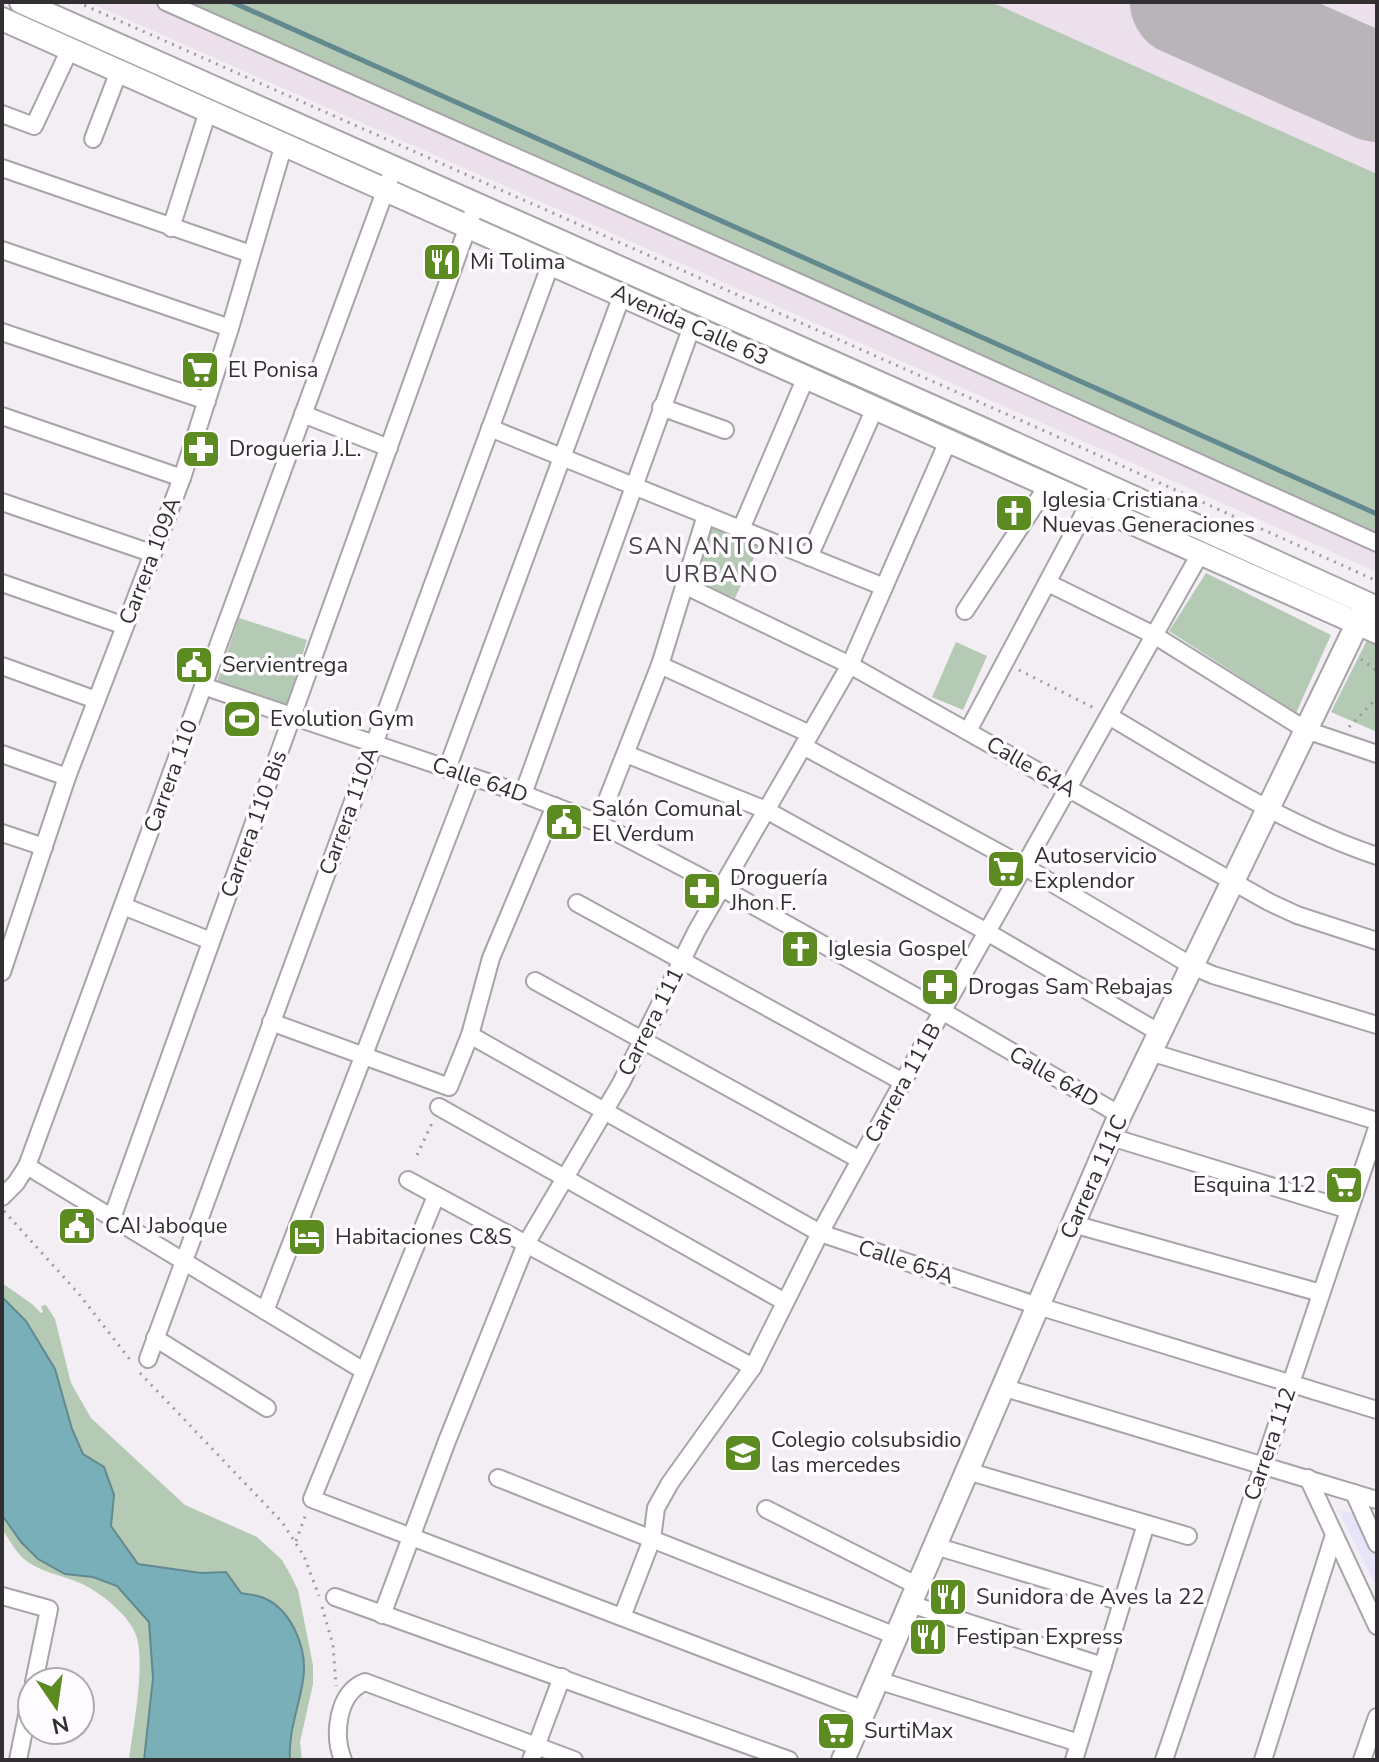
<svg xmlns="http://www.w3.org/2000/svg" width="1379" height="1762" viewBox="0 0 1379 1762" font-family="'Nunito Sans',sans-serif">
  <style>
    .industrial { fill: #e7e3f9 }
    .built { fill: #ebe0eb }
    .green { fill: #b4cab5 }
    .water { fill: #79afb9; stroke: #638990; stroke-width: 2 }
    .lines { fill: none; stroke-linecap: round; stroke-linejoin: round }
    .stream { stroke: #638990; stroke-width: 5 }
    .runway { stroke: #b8b4b8; stroke-width: 108 }
    .minor-casing { stroke: #a8a3a8; stroke-width: 20 }
    .major-casing { stroke: #a8a3a8; stroke-width: 26 }
    .path { stroke: #9e9a9e; stroke-width: 3; stroke-dasharray: 2 6; stroke-linecap: butt }
    .minor { stroke: #fff; stroke-width: 16 }
    .major { stroke: #fff; stroke-width: 22 }
    .labels { text-anchor: middle; dominant-baseline: central; stroke-width: 7; stroke-linejoin: round; paint-order: stroke }
    .poi-label { font-size: 22px; fill: #312f31; stroke: #fffcff; text-anchor: start }
    .street-label { font-size: 22px; fill: #312f31; stroke: #fffcff }
    .neighbourhood-label { font-size: 24px; letter-spacing: 2px; fill: #4b474c; stroke: #fffcff }
  </style>
  <rect width="100%" height="100%" fill="#f3eef3"/>
  <path class="industrial" d="M1338 1510 1377 1519V1588Z"/>
  <path class="built" d="M88 2H1377V572L1119 457Z"/>
  <g class="green">
    <path d="M180 2H991L1377 174V534Z"/>
    <path d="M711 522 761 543 735 598 692 582Z"/>
    <path d="M1206 573 1331 635 1296 713 1169 631Z"/>
    <path d="M239 618 307 640 285 711 215 687Z"/>
    <path d="M1367 640 1377 645V732L1331 712Z"/>
    <path d="M956 642 987 656 963 710 932 697Z"/>
    <path d="M2 1283 32 1304 41 1313 43 1312 41 1306 46 1305 55 1319 71 1383 91 1418 185 1505 257 1537 282 1560 290 1574 298 1590 313 1665V1684L300 1742 302 1760H129C133 1728 145 1668 137 1638 131 1616 100 1592 80 1583 62 1575 39 1572 24 1559 15 1551 9 1539 2 1529Z"/>
  </g>
  <path class="water" d="M2 1297 26 1321 55 1369 72 1429 83 1454 104 1467 114 1495 111 1526 138 1564 201 1573 226 1572 241 1593C249 1595 259 1595 266 1599 293 1612 308 1651 303 1680 299 1707 288 1732 290 1760H144L153 1678 149 1622 117 1586 93 1577 65 1574 38 1559 21 1542 2 1515Z"/>
  <g class="lines">
    <path class="stream" d="M232 2 1377 514"/>
    <path class="runway" d="M1184 2 1377 88"/>
    <defs>
      <g id="minor">
        <path d="M166 2 791 279 1377 543"/>
        <path d="M2 114 34 126 70 49"/>
        <path d="M93 139 119 71"/>
        <path d="M2 168 251 254"/>
        <path d="M171 228 208 111"/>
        <path d="M2 250 230 328"/>
        <path d="M2 332 207 401"/>
        <path d="M661 407 725 430"/>
        <path d="M303 414 389 448"/>
        <path d="M2 416 182 478"/>
        <path d="M490 428 884 587"/>
        <path d="M2 502 151 553"/>
        <path d="M741 529 806 377"/>
        <path d="M809 557 875 408"/>
        <path d="M2 583 125 626"/>
        <path d="M1048 583 1154 635 1306 730 1377 754"/>
        <path d="M686 586 850 665 1269 902 1297 915 1377 941"/>
        <path d="M965 611 1048 485"/>
        <path d="M660 665 810 734"/>
        <path d="M2 666 96 700"/>
        <path d="M203 686 523 794 598 823 722 888 942 1011 1120 1115"/>
        <path d="M1109 716C1196 767 1281 824 1377 856"/>
        <path d="M968 731 1089 504"/>
        <path d="M803 746 1025 867 1192 966 1213 975 1377 1025"/>
        <path d="M2 754 67 777"/>
        <path d="M626 754 766 810 987 932 1160 1033"/>
        <path d="M447 769 622 295"/>
        <path d="M523 794 692 326"/>
        <path d="M598 823 660 665 706 515"/>
        <path d="M2 833 44 847"/>
        <path d="M577 903 903 1082"/>
        <path d="M123 906 211 941"/>
        <path d="M2 972 67 777 182 478 230 328 284 144"/>
        <path d="M535 981 860 1160"/>
        <path d="M271 1022 449 1087 470 1035 491 958 555 806"/>
        <path d="M470 1035 820 1233 1038 1306 1377 1410"/>
        <path d="M1150 1052 1377 1121"/>
        <path d="M439 1107 785 1302"/>
        <path d="M1111 1137 1349 1210"/>
        <path d="M27 1166 364 1371"/>
        <path d="M408 1180 753 1367"/>
        <path d="M436 1196 312 1499 865 1710"/>
        <path d="M2 1197 16 1183 27 1166 394 167"/>
        <path d="M112 1218 476 204"/>
        <path d="M1073 1224 1321 1293"/>
        <path d="M265 1311 471 777"/>
        <path d="M155 1338 267 1408"/>
        <path d="M148 1359 551 263"/>
        <path d="M1002 1387 1377 1500"/>
        <path d="M967 1471 1188 1536"/>
        <path d="M498 1478 896 1636"/>
        <path d="M1308 1478 1377 1626"/>
        <path d="M1354 1493 1377 1544"/>
        <path d="M766 1509 918 1586"/>
        <path d="M935 1546 1122 1602"/>
        <path d="M2 1596 49 1609 34 1682"/>
        <path d="M335 1597 789 1760"/>
        <path d="M910 1604 1103 1666"/>
        <path d="M382 1615 447 1441 526 1244 621 1083 696 932 850 665 948 441"/>
        <path d="M622 1617 652 1539 656 1508 670 1483 753 1367 820 1233 921 1049 1200 554"/>
        <path d="M877 1680 1079 1743"/>
        <path d="M18 1760 32 1691"/>
        <path d="M343 1760C333 1735 337 1693 365 1682L574 1760"/>
        <path d="M531 1760 562 1677"/>
        <path d="M1074 1760 1146 1524"/>
        <path d="M1164 1760 1377 1128"/>
        <path d="M1263 1760 1334 1535"/>
        <path d="M1362 1760 1377 1717"/>
      </g>
      <g id="major">
        <path d="M21 2 987 431 1377 608"/>
        <path d="M2 19 1377 632"/>
        <path d="M843 1760 1120 1115 1363 612"/>
      </g>
    </defs>
    <use href="#minor" class="minor-casing"/>
    <use href="#major" class="major-casing"/>
    <g class="path">
      <path d="M77 2 1047 432 1377 581"/>
      <path d="M1361 659 1377 671"/>
      <path d="M1019 670 1094 708"/>
      <path d="M1349 727 1377 698"/>
      <path d="M417 1155 432 1123"/>
      <path d="M4 1211 79 1294 131 1361"/>
      <path d="M140 1373 282 1522 304 1556 319 1596"/>
      <path d="M296 1541 306 1514"/>
      <path d="M322 1607 333 1645 336 1686"/>
    </g>
    <use href="#minor" class="minor"/>
    <use href="#major" class="major"/>
  </g>
  <defs>
    <symbol id="restaurant-square" viewBox="-11 -11 22 22"><rect x="-9" y="-9" width="18" height="18" rx="4" fill="#5b8b21" stroke="#fffcff"/><path d="M-5-6h1v4h1v-4h1v4h1v-4h1v5L-1.5 .5V6h-2V.5L-5-1ZM5-6V6H3V1.5H1.5Q1.5-4 5-6Z" fill="#fff"/></symbol>
    <symbol id="supermarket-square" viewBox="-11 -11 22 22"><rect x="-9" y="-9" width="18" height="18" rx="4" fill="#5b8b21" stroke="#fffcff"/><path d="M-6-5.5h2.5l.6 2H6L4.5 2H-2.5L-4.4-4H-6ZM-1.5 3.2a1.3 1.3 0 1 0 .1 0ZM3 3.2a1.3 1.3 0 1 0 .1 0Z" fill="#fff"/></symbol>
    <symbol id="pharmacy-square" viewBox="-11 -11 22 22"><rect x="-9" y="-9" width="18" height="18" rx="4" fill="#5b8b21" stroke="#fffcff"/><path d="M-2-6h4v4h4v4h-4v4h-4v-4h-4v-4h4Z" fill="#fff"/></symbol>
    <symbol id="church-square" viewBox="-11 -11 22 22"><rect x="-9" y="-9" width="18" height="18" rx="4" fill="#5b8b21" stroke="#fffcff"/><path d="M-1.2-6h2.4v3.5h3.3v2.4h-3.3V6h-2.4V-.1h-3.3v-2.4h3.3Z" fill="#fff"/></symbol>
    <symbol id="civic-square" viewBox="-11 -11 22 22"><rect x="-9" y="-9" width="18" height="18" rx="4" fill="#5b8b21" stroke="#fffcff"/><path d="M-.6-6.5H3V-4.5H.6V-3L4-1V1h2V6H-6V1h2V-1L-.6-3ZM-1.2 2.5V6h2.4V2.5Z" fill="#fff"/></symbol>
    <symbol id="stadium-square" viewBox="-11 -11 22 22"><rect x="-9" y="-9" width="18" height="18" rx="4" fill="#5b8b21" stroke="#fffcff"/><path d="M0-5a6.5 5 0 1 0 0 10a6.5 5 0 1 0 0-10ZM-3.5-1.8h7v3.6h-7Z" fill="#fff"/></symbol>
    <symbol id="hotel-square" viewBox="-11 -11 22 22"><rect x="-9" y="-9" width="18" height="18" rx="4" fill="#5b8b21" stroke="#fffcff"/><path d="M-6-4.5h1.5V1H6V5H4.5V3h-9V5H-6ZM-4 0a1.8 1.8 0 1 1 3.6 0ZM.5 0V-2.5h3Q6-2.5 6 0Z" fill="#fff"/></symbol>
    <symbol id="school-square" viewBox="-11 -11 22 22"><rect x="-9" y="-9" width="18" height="18" rx="4" fill="#5b8b21" stroke="#fffcff"/><path d="M0-5L7-2L0 1L-7-2ZM-4 1L0 2.5L4 1V4Q0 6-4 4Z" fill="#fff"/></symbol>
  </defs>
  <g fill-rule="evenodd">
    <use href="#restaurant-square" x="420" y="240" width="44" height="44"/>
    <use href="#supermarket-square" x="178" y="348" width="44" height="44"/>
    <use href="#pharmacy-square" x="179" y="427" width="44" height="44"/>
    <use href="#church-square" x="992" y="491" width="44" height="44"/>
    <use href="#civic-square" x="172" y="643" width="44" height="44"/>
    <use href="#stadium-square" x="220" y="697" width="44" height="44"/>
    <use href="#civic-square" x="542" y="800" width="44" height="44"/>
    <use href="#supermarket-square" x="984" y="847" width="44" height="44"/>
    <use href="#pharmacy-square" x="680" y="869" width="44" height="44"/>
    <use href="#church-square" x="778" y="927" width="44" height="44"/>
    <use href="#pharmacy-square" x="918" y="965" width="44" height="44"/>
    <use href="#supermarket-square" x="1322" y="1163" width="44" height="44"/>
    <use href="#civic-square" x="55" y="1204" width="44" height="44"/>
    <use href="#hotel-square" x="285" y="1215" width="44" height="44"/>
    <use href="#school-square" x="721" y="1431" width="44" height="44"/>
    <use href="#restaurant-square" x="926" y="1575" width="44" height="44"/>
    <use href="#restaurant-square" x="906" y="1615" width="44" height="44"/>
    <use href="#supermarket-square" x="814" y="1709" width="44" height="44"/>
  </g>
  <g class="labels">
    <g class="poi-label">
      <text x="470" y="262">Mi Tolima</text>
      <text x="228" y="370">El Ponisa</text>
      <text x="229" y="449">Drogueria J.L.</text>
      <text x="1042" y="500">Iglesia Cristiana<tspan x="1042" dy="25">Nuevas Generaciones</tspan></text>
      <text x="222" y="665">Servientrega</text>
      <text x="270" y="719">Evolution Gym</text>
      <text x="592" y="809">Salón Comunal<tspan x="592" dy="25">El Verdum</tspan></text>
      <text x="1034" y="856">Autoservicio<tspan x="1034" dy="25">Explendor</tspan></text>
      <text x="730" y="878">Droguería<tspan x="730" dy="25">Jhon F.</tspan></text>
      <text x="828" y="949">Iglesia Gospel</text>
      <text x="968" y="987">Drogas Sam Rebajas</text>
      <text x="1316" y="1185" text-anchor="end">Esquina 112</text>
      <text x="105" y="1226">CAI Jaboque</text>
      <text x="335" y="1237">Habitaciones C&amp;S</text>
      <text x="771" y="1440">Colegio colsubsidio<tspan x="771" dy="25">las mercedes</tspan></text>
      <text x="976" y="1597">Sunidora de Aves la 22</text>
      <text x="956" y="1637">Festipan Express</text>
      <text x="864" y="1731">SurtiMax</text>
    </g>
    <g class="street-label">
      <text transform="translate(690 325) rotate(24)">Avenida Calle 63</text>
      <text transform="translate(150 561) rotate(-69)">Carrera 109A</text>
      <text transform="translate(1031 767) rotate(30)">Calle 64A</text>
      <text transform="translate(171 776) rotate(-70)">Carrera 110</text>
      <text transform="translate(480 780) rotate(19)">Calle 64D</text>
      <text transform="translate(349 811) rotate(-70)">Carrera 110A</text>
      <text transform="translate(254 824) rotate(-70)">Carrera 110 Bis</text>
      <text transform="translate(651 1022) rotate(-63)">Carrera 111</text>
      <text transform="translate(1054 1077) rotate(30)">Calle 64D</text>
      <text transform="translate(903 1083) rotate(-61)">Carrera 111B</text>
      <text transform="translate(1094 1177) rotate(-66)">Carrera 111C</text>
      <text transform="translate(906 1262) rotate(18)">Calle 65A</text>
      <text transform="translate(1270 1444) rotate(-71)">Carrera 112</text>
    </g>
    <g class="neighbourhood-label">
      <text x="722" y="546">SAN ANTONIO<tspan x="722" dy="28">URBANO</tspan></text>
    </g>
  </g>
  <rect width="1379" height="1762" fill="none" stroke="#312f31" stroke-width="8"/>
  <g transform="translate(56 1706) rotate(167)"><circle r="38" fill="#fffcff" stroke="#adaaad" stroke-width="2"/>
  <path d="M0-6L14 30L0 20L-14 30Z" fill="#5b8b21"/>
  <text y="-12" font-size="22" font-weight="bold" text-anchor="middle" fill="#312f31">N</text>
  </g>
</svg>
